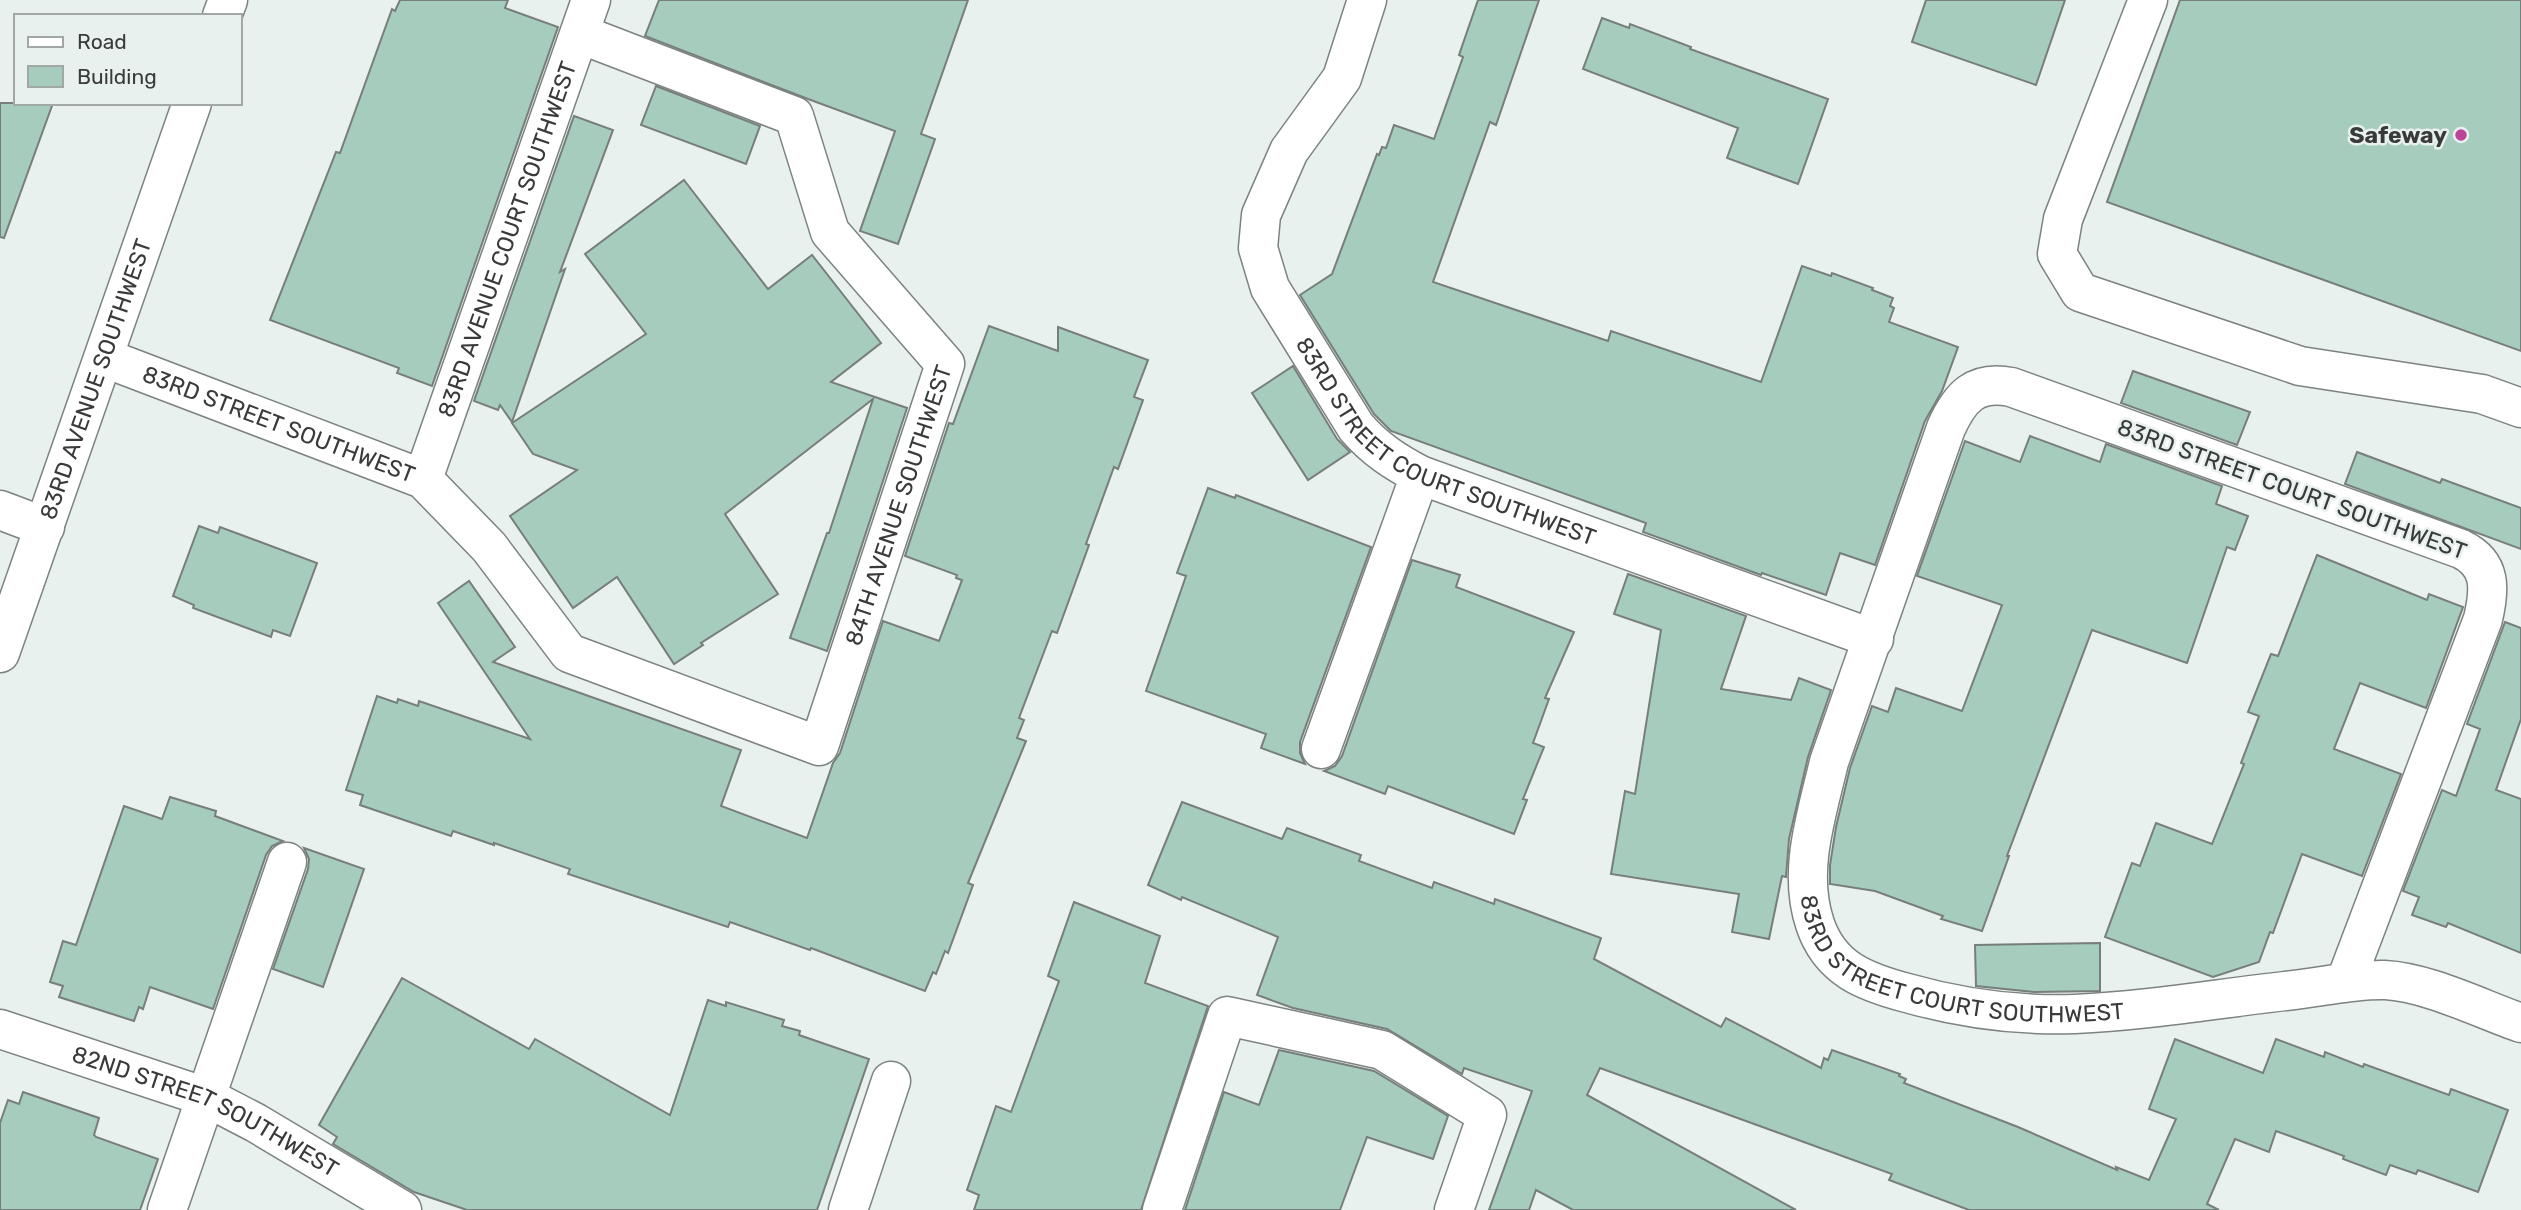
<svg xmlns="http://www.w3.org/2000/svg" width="2521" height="1210" viewBox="0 0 2521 1210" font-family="Rubik,sans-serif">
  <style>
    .building { fill: #a6ccbe; stroke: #777e7b; stroke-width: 2 }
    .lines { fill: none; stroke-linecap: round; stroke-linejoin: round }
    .minor-casing { stroke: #7c8380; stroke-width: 41 }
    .minor { stroke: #fff; stroke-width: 38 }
    .poi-dot { fill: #bd4599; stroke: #e9f1ee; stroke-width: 2.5 }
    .labels { text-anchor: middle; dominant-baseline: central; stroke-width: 5; stroke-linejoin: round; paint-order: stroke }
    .poi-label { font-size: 23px; font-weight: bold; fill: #383b39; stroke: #e9f1ee; text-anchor: end }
    .street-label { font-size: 23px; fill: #383b39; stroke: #e9f1ee }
  </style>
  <rect width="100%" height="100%" fill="#e9f1ee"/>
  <g class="building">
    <path d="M400 0H508L505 8 558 27 432 386 397 373 399 368 270 320 336 152 340 153 392 9 395 11Z"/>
    <path d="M659 0H968L921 134 935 139 898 244 860 231 895 131 808 99 645 36Z"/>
    <path d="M1478 0H1539L1496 125 1490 122 1433 282 1608 341 1611 331 1761 382 1802 266 1831 276 1832 273 1873 288 1872 290 1893 298 1890 306 1894 308 1889 322 1958 347 1942 391 1925 421 1875 565 1840 553 1826 595 1762 573 1761 575 1643 532 1646 523 1391 431 1374 414 1300 295 1332 274 1377 154 1379 155 1382 147 1386 148 1394 125 1434 139 1463 57 1459 55Z"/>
    <path d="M1926 0H2065L2036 85 1912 42Z"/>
    <path d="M2180 0H2521V351L2107 202Z"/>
    <path d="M1602 18 1629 28 1630 24 1691 47 1690 49 1828 99 1798 184 1727 158 1738 128 1583 69Z"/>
    <path d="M656 86 760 126 746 164 641 125Z"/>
    <path d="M0 103H53L4 238 0 237Z"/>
    <path d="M574 116 613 130 560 272 565 269 512 422 500 405 498 410 474 401Z"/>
    <path d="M684 180 768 289 812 255 881 343 831 382 907 408 827 651 790 638 827 533H829L873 399 725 514 778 594 701 643 703 645 674 664 617 577 573 608 510 516 577 470 533 454 512 423 646 334 585 254Z"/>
    <path d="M989 326 1058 351V327L1148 360 1134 397 1143 400 1118 469 1114 467 1086 544 1089 545 1057 633 1052 631 1019 718 1024 720 1017 738 1026 741 968 883 973 885 948 953 945 951 936 974 933 972 925 991 811 948 810 950 730 922 728 927 568 874 570 869 494 843V845L453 831 451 836 360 805 363 795 346 790 377 696 397 703 398 699 418 706 419 701 530 739 438 603 469 581 515 647 493 662 741 750 721 806 807 838 833 763 840 753 883 621 939 641 962 580 956 578 957 575 905 556 949 423 953 424Z"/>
    <path d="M1293 366 1337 439 1350 452 1308 480 1252 393Z"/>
    <path d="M2133 371 2250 412 2237 445 2121 403Z"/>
    <path d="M2030 436 2100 462 2106 444 2222 486 2216 504 2248 516 2235 550 2227 547 2187 663 2092 630 2007 856H2009L1982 931 1941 919 1943 916 1875 891 1830 884V865L1836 827 1850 768 1872 706 1888 712 1896 688 1962 711 2002 605 1917 576 1965 441 2020 462Z"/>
    <path d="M2357 452 2440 483 2442 479 2521 508V549L2345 484Z"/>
    <path d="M1208 488 1235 498 1236 495 1371 547 1300 742V753L1305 764 1261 748 1266 734 1146 691 1186 576 1177 573Z"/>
    <path d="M199 526 218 533 220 527 317 563 290 636 273 630 271 637 193 608 194 605 173 596Z"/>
    <path d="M2317 555 2427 600 2429 594 2463 607 2426 708 2360 683 2334 749 2401 774 2362 876 2302 854 2273 933 2270 932 2259 962 2213 977 2105 937 2132 863 2140 866 2156 823 2212 844 2244 764 2241 763 2259 716 2248 712 2271 654 2278 656Z"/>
    <path d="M1412 560 1460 575 1456 587 1574 632 1545 698 1549 699 1533 743 1544 747 1523 799 1527 800 1514 834 1388 786 1385 794 1324 771 1335 766 1342 756Z"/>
    <path d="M1628 574 1746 616 1721 689 1791 700 1799 678 1831 690 1808 757 1789 839 1786 877 1782 876 1769 939 1732 932 1739 894 1611 874 1625 791 1635 794 1661 630 1614 614Z"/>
    <path d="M2505 622 2521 628V719L2496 790 2521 799V953L2448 923 2446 927 2412 915 2419 897 2403 891 2442 790 2456 796 2480 729 2467 724Z"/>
    <path d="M170 797 216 811 215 816 283 841 272 846 266 855 213 1009 150 987 143 1009 139 1007 134 1021 59 997 63 986 50 982 63 941 76 945 124 806 162 819Z"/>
    <path d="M1182 802 1282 839 1287 828 1361 855 1359 861 1432 888 1434 882 1494 904 1495 899 1601 938 1594 959 1721 1027 1726 1018 1821 1068 1824 1058 1828 1060 1832 1050 1900 1074 1899 1076 1906 1079 1904 1083 2018 1127 2117 1170 2116 1167 2149 1180 2176 1119 2149 1109 2175 1039 2263 1073 2276 1039 2324 1057 2325 1052 2363 1067 2364 1064 2449 1095 2451 1089 2508 1110 2478 1192 2418 1170 2416 1174 2390 1165 2386 1175 2343 1159 2344 1156 2276 1131 2269 1152 2235 1139 2207 1204 2219 1210H1969L1889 1180 1892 1174 1600 1068 1587 1095 1796 1210H1573L1536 1190 1529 1210H1489L1532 1091 1464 1068 1462 1074 1387 1029 1293 1008 1257 995 1278 937 1182 897 1181 900 1148 885Z"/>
    <path d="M304 848 364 869 323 987 273 969 308 869 309 859Z"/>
    <path d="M1074 902 1160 936 1145 983 1208 1006 1141 1210H974L979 1195 967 1190 996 1106 1011 1112 1034 1049 1059 981 1048 976Z"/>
    <path d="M2100 943V991L2034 992 1976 986 1975 945Z"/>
    <path d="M402 978 529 1049 535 1039 670 1115 708 1000 726 1006V1002L784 1020 782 1026 800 1031 799 1035 869 1059 817 1210H467L414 1192 333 1144 337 1137 319 1125Z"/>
    <path d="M1279 1050 1374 1071 1448 1116 1433 1159 1367 1137 1340 1210H1185L1224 1092 1259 1105Z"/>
    <path d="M23 1092 99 1118 94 1135 96 1137 158 1159 140 1210H0V1123L8 1100 19 1104Z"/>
  </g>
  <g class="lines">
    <defs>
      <g id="minor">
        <path id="s1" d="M1367 0 1342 78 1289 151 1261 215 1258 248 1270 288 1356 427C1375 449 1395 462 1420 475L1874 639"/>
        <path d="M2148 0 2063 219 2057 254 2080 292 2300 366 2482 394 2521 408"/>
        <path d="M222 16 228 0"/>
        <path id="s2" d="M105 358 423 479 489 547 569 653 819 746 945 364 830 232 794 116 580 34"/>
        <path id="s3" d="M423 479 591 0"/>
        <path d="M0 510 45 527"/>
        <path id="s4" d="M0 653 192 103"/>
        <path d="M1321 749 1420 475"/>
        <path id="s5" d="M2345 983 2483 619C2490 589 2492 564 2461 549L2011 387C1975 380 1960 397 1946 428L1829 762C1817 814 1797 871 1815 924 1830 969 1865 982 1907 993 1960 1008 2019 1016 2075 1014 2145 1011 2215 999 2285 991 2318 988 2352 979 2385 980 2427 982 2481 1009 2521 1023"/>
        <path id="s6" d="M0 1029 206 1097 256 1123 402 1210"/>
        <path d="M167 1210 287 862"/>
        <path d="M848 1210 891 1081"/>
        <path d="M1162 1210 1227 1016 1382 1050 1487 1115 1454 1210"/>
      </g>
    </defs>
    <use href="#minor" class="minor-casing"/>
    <use href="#minor" class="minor"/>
  </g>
  <circle class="poi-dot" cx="2461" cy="135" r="7"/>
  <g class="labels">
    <g class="poi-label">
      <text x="2447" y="135">Safeway</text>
    </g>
    <g class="street-label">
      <text stroke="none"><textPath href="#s3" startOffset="254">83RD AVENUE COURT SOUTHWEST</textPath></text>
      <text stroke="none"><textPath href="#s4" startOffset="290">83RD AVENUE SOUTHWEST</textPath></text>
      <text stroke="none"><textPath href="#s2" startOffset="186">83RD STREET SOUTHWEST</textPath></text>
      <text stroke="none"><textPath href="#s1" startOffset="562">83RD STREET COURT SOUTHWEST</textPath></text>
      <text transform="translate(2292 489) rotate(20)">83RD STREET COURT SOUTHWEST</text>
      <text stroke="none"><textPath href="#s2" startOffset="1088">84TH AVENUE SOUTHWEST</textPath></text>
      <text stroke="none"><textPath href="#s5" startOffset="1708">83RD STREET COURT SOUTHWEST</textPath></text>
      <text stroke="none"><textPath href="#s6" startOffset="222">82ND STREET SOUTHWEST</textPath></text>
    </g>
  </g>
  <rect x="14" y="14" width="228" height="91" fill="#e9f1ee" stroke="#a2a8a6" stroke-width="2"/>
  <rect x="28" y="37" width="35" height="10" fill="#ffffff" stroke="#a2a8a6" stroke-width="2"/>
  <text x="77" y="49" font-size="21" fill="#383b39">Road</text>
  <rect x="28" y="66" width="35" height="21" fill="#a6ccbe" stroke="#a2a8a6" stroke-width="2"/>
  <text x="77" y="84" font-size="21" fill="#383b39">Building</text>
</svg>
